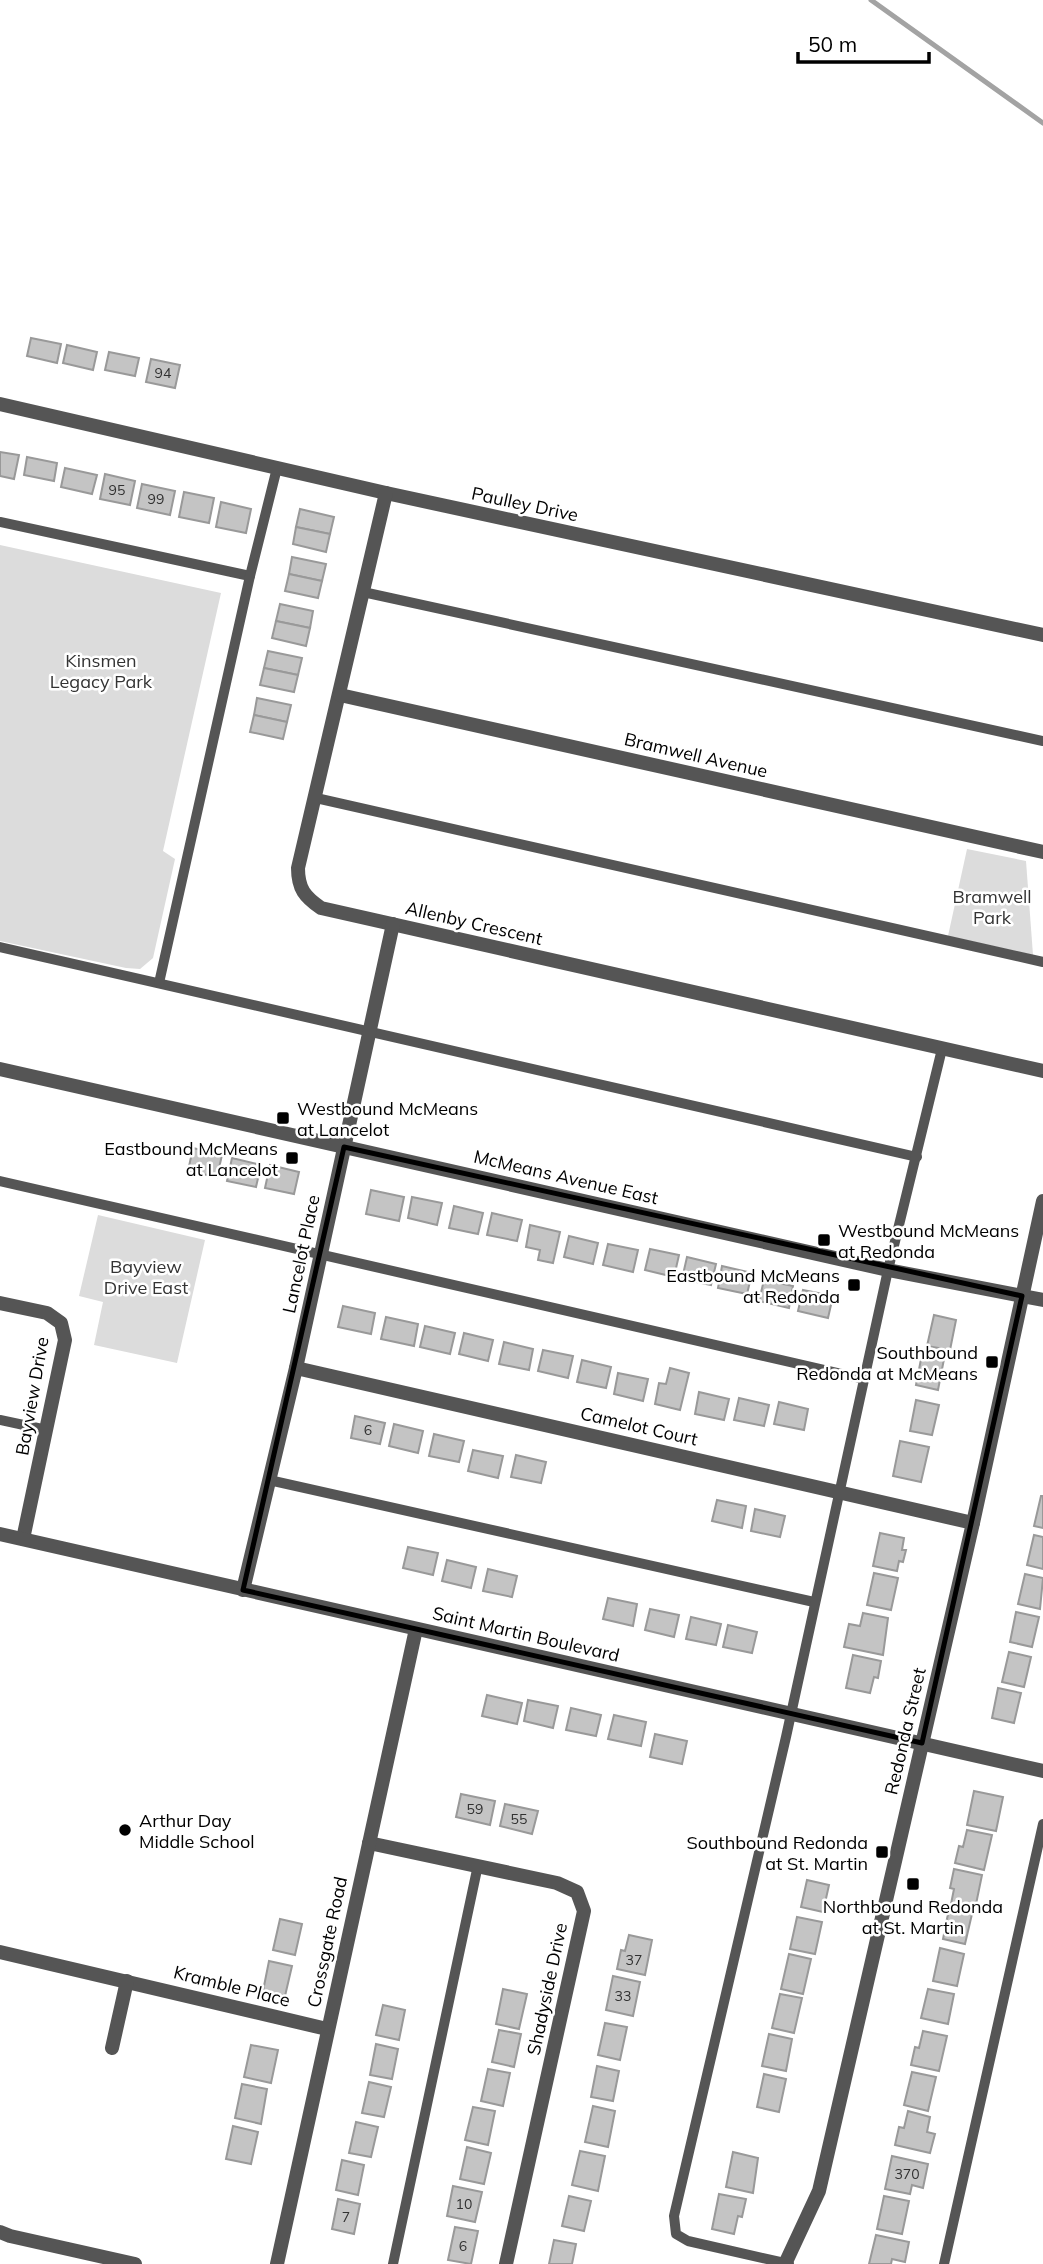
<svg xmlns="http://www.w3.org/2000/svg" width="1043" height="2264" viewBox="0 0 1043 2264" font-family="Mulish,sans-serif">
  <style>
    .green { fill: #dcdcdc }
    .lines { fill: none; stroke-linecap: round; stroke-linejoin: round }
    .stream { stroke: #a3a3a3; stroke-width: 5 }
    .building { fill: #c4c4c4; stroke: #999; stroke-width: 2 }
    .service { stroke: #555; stroke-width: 10 }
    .minor { stroke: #555; stroke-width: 14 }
    .tertiary { stroke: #555; stroke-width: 14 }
    .marked { fill: none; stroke: #000; stroke-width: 5; stroke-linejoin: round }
    .poi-dot { fill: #000; stroke: #fff; stroke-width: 2.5 }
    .labels { text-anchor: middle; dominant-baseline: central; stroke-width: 5; stroke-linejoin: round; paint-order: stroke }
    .number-label { font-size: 14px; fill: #313131 }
    .street-label { font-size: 18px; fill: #000; stroke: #fff }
    .park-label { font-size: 18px; fill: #333; stroke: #fff }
    .poi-label { font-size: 18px; fill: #000; stroke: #fff; text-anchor: end }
  </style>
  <rect width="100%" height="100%" fill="#fff"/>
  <g class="green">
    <path d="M0 545 221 593 163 851 175 859 153 958 140 969 126 968 0 941Z"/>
    <path d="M967 849 1026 861 1033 955 948 936Z"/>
    <path d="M98 1215 205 1240 177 1363 94 1345 103 1302 79 1296Z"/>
  </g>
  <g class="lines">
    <path class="stream" d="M871 0 1043 123"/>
  </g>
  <g class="building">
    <path d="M31 338 61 344 57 363 27 356Z"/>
    <path d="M67 345 97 352 93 370 63 363Z"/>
    <path d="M109 352 139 358 135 376 105 370Z"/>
    <path d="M151 359 180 365 175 388 146 382Z"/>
    <path d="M0 452 19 455 14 479 0 476Z"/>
    <path d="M27 457 57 463 54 481 24 475Z"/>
    <path d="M65 468 97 475 92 494 61 487Z"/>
    <path d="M105 474 135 481 130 505 100 499Z"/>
    <path d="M142 484 175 491 170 515 137 508Z"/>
    <path d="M184 492 214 498 209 523 179 517Z"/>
    <path d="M221 502 251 509 246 533 216 527Z"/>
    <path d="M300 509 334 517 330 534 296 527Z"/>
    <path d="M296 527 330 534 326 552 293 544Z"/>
    <path d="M292 557 326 564 322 581 289 574Z"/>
    <path d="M289 574 322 581 318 598 285 591Z"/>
    <path d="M280 604 313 611 310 628 276 621Z"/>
    <path d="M276 621 310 628 306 646 272 638Z"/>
    <path d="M268 651 302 658 298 675 264 668Z"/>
    <path d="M264 668 298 675 294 692 260 685Z"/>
    <path d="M257 698 291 705 287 722 254 715Z"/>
    <path d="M254 715 287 722 283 739 250 732Z"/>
    <path d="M193 1148 222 1155 217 1177 188 1171Z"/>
    <path d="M232 1158 261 1165 256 1187 227 1181Z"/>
    <path d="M270 1165 299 1172 294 1194 265 1188Z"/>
    <path d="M371 1190 404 1197 399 1221 366 1214Z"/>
    <path d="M412 1197 442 1203 437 1225 408 1218Z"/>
    <path d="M454 1206 483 1213 478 1234 449 1228Z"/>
    <path d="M492 1213 522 1220 517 1241 487 1235Z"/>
    <path d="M530 1225 560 1232 553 1263 538 1260 540 1250 526 1247Z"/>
    <path d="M569 1236 598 1243 593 1264 564 1257Z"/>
    <path d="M608 1244 638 1250 633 1272 603 1265Z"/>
    <path d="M650 1249 679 1255 674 1277 645 1270Z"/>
    <path d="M687 1257 716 1264 711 1285 682 1279Z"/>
    <path d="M722 1266 752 1273 747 1294 718 1288Z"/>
    <path d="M764 1280 793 1286 789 1308 759 1301Z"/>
    <path d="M803 1290 833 1296 828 1318 798 1311Z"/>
    <path d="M343 1306 375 1313 371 1334 338 1327Z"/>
    <path d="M934 1315 956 1320 950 1350 927 1346Z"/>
    <path d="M386 1317 418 1324 414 1346 381 1339Z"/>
    <path d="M425 1326 455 1333 450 1354 420 1347Z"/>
    <path d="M464 1333 493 1340 488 1361 459 1354Z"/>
    <path d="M504 1342 533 1349 529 1370 499 1364Z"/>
    <path d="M543 1350 573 1356 568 1378 538 1371Z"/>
    <path d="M922 1354 944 1359 938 1390 916 1385Z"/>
    <path d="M582 1360 611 1367 606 1388 577 1382Z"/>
    <path d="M670 1368 689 1373 680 1410 655 1404 659 1383 666 1384Z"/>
    <path d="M618 1373 648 1379 643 1401 614 1394Z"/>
    <path d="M699 1392 729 1399 724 1420 695 1414Z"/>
    <path d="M739 1398 769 1405 764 1426 734 1420Z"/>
    <path d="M916 1400 939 1405 932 1435 910 1431Z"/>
    <path d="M779 1402 808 1409 804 1430 774 1424Z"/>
    <path d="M355 1416 385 1423 380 1444 351 1438Z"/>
    <path d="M394 1424 423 1431 418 1453 389 1446Z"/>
    <path d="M434 1434 464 1441 459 1462 429 1456Z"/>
    <path d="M900 1441 929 1447 921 1482 893 1476Z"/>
    <path d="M473 1450 503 1456 498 1478 468 1471Z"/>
    <path d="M516 1455 546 1462 541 1483 511 1477Z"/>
    <path d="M1041 1496H1043V1528L1034 1526Z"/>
    <path d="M717 1500 746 1506 742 1528 712 1521Z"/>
    <path d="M755 1509 785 1516 780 1537 751 1531Z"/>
    <path d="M880 1533 904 1538 902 1550H906L903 1562 899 1561 897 1571 873 1566Z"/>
    <path d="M1034 1535 1043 1537V1569L1027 1565Z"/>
    <path d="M408 1547 438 1553 433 1575 403 1568Z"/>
    <path d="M447 1560 476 1567 471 1588 442 1581Z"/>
    <path d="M488 1569 517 1576 512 1597 483 1591Z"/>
    <path d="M874 1573 898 1578 891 1610 867 1605Z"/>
    <path d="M1025 1574 1043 1578 1040 1609 1018 1604Z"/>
    <path d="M608 1598 637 1604 633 1626 603 1619Z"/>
    <path d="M650 1609 679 1615 674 1637 645 1630Z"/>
    <path d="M1016 1612 1039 1617 1032 1647 1010 1642Z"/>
    <path d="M863 1613 888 1618 883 1655 844 1647 849 1624 860 1626Z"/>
    <path d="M691 1617 721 1624 716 1645 686 1639Z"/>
    <path d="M728 1625 757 1632 752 1653 723 1647Z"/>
    <path d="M1009 1652 1031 1657 1024 1687 1002 1682Z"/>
    <path d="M853 1655 881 1661 878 1678 874 1677 870 1693 846 1688Z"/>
    <path d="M998 1688 1021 1693 1014 1723 992 1718Z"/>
    <path d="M487 1695 522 1703 517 1724 482 1716Z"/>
    <path d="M528 1700 558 1706 553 1728 524 1721Z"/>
    <path d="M571 1708 601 1715 596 1736 566 1730Z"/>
    <path d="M614 1715 646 1722 641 1746 608 1739Z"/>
    <path d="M655 1734 687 1741 682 1764 650 1757Z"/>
    <path d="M974 1791 1003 1797 996 1831 967 1825Z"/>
    <path d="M461 1794 495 1801 490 1825 456 1817Z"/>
    <path d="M505 1804 538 1811 532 1834 500 1826Z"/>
    <path d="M967 1830 992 1835 984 1870 955 1863 959 1846 963 1847Z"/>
    <path d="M954 1869 982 1875 975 1909 951 1904 954 1889 950 1888Z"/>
    <path d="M807 1880 829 1885 823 1912 801 1907Z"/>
    <path d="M949 1909 972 1914 965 1944 943 1939Z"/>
    <path d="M797 1917 822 1922 815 1954 790 1949Z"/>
    <path d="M280 1919 302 1924 295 1955 273 1950Z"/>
    <path d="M629 1935 652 1940 645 1975 617 1969 621 1950 625 1951Z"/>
    <path d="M940 1948 964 1954 957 1986 933 1981Z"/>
    <path d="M789 1954 811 1959 803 1994 781 1989Z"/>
    <path d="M269 1961 292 1966 285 1996 263 1991Z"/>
    <path d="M613 1976 640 1982 633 2016 606 2010Z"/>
    <path d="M503 1989 527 1994 519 2029 496 2024Z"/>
    <path d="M928 1989 954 1994 948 2024 921 2018Z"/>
    <path d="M780 1994 802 1998 794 2033 772 2028Z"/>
    <path d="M383 2005 405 2010 399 2040 376 2035Z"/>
    <path d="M605 2023 627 2027 620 2060 598 2055Z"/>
    <path d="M499 2030 521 2034 514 2067 492 2062Z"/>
    <path d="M923 2031 947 2036 939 2071 911 2065 915 2047 919 2048Z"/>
    <path d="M769 2034 792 2039 786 2071 762 2066Z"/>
    <path d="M376 2044 398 2049 392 2079 370 2075Z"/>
    <path d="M251 2045 278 2050 271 2083 244 2077Z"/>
    <path d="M597 2066 619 2071 613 2101 591 2097Z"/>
    <path d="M488 2069 510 2073 503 2106 481 2101Z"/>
    <path d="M912 2072 936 2077 928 2111 904 2105Z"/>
    <path d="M764 2074 786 2079 779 2112 757 2107Z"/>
    <path d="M369 2082 391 2087 384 2117 362 2113Z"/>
    <path d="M242 2084 267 2089 261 2124 235 2118Z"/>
    <path d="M593 2106 615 2111 608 2147 585 2142Z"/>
    <path d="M473 2107 495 2111 488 2145 465 2140Z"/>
    <path d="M908 2111 930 2117 927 2132 935 2134 930 2153 895 2145 899 2127 904 2128Z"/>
    <path d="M356 2122 378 2127 371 2157 349 2153Z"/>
    <path d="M233 2126 258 2132 251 2164 226 2159Z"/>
    <path d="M467 2147 491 2153 484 2184 460 2179Z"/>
    <path d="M580 2151 605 2156 598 2191 572 2185Z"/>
    <path d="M733 2152 758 2158 753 2193 726 2187Z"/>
    <path d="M892 2156 928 2164 923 2188 912 2185 910 2194 885 2189Z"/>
    <path d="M342 2160 364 2165 358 2195 336 2190Z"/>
    <path d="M453 2186 482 2192 475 2222 447 2216Z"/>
    <path d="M719 2194 746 2199 742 2217 738 2216 734 2234 712 2229Z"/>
    <path d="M569 2196 591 2201 584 2231 562 2226Z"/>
    <path d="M884 2196 909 2201 902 2234 877 2229Z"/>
    <path d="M338 2199 360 2204 354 2234 332 2229Z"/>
    <path d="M455 2227 478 2231 471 2264 448 2260Z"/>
    <path d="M876 2235 909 2242 905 2262 892 2259 891 2264H869Z"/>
    <path d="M554 2240 576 2244 572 2264H549Z"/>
  </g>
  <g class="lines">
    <g class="service">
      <path d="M0 522 250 576"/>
      <path d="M363 592 1043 741"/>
      <path d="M316 798 1043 962"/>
      <path d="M0 947 917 1157"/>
      <path d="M159 983 250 576 277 468"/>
      <path d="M0 1181 864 1379"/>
      <path d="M0 1420 47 1430"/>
      <path d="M269 1480 814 1602"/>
      <path d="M393 2264 478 1865"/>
      <path d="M789 2264 688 2241 676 2234 674 2216 786 1737 888 1270 942 1049"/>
      <path d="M944 2264 1043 1824"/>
    </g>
    <g class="minor">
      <path d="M0 404 386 493 1043 635"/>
      <path d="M386 493 298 868C298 889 305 897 321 908L1043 1071"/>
      <path d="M340 695 1043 852"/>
      <path d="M0 1303 47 1313 61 1323 65 1340 23 1539"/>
      <path d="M296 1368 973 1523"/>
      <path d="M0 1534 1043 1771"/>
      <path d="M243 1590 296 1368 393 924"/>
      <path d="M369 1843 557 1883 577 1892 584 1911 506 2264"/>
      <path d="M0 1952 327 2029"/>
      <path d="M112 2048 127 1981"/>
      <path d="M0 2232 10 2236 135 2264"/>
      <path d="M277 2264 416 1629"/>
    </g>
    <g class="tertiary">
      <path d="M0 1069 888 1270 1043 1300"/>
      <path d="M785 2264 819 2191 973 1523 1043 1201"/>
    </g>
  </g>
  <path class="marked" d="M344 1147 1022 1296 922 1743 243 1590Z"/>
  <g class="poi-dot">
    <rect x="276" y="1111" width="14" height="14" rx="3.5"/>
    <rect x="285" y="1151" width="14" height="14" rx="3.5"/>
    <rect x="817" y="1233" width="14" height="14" rx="3.5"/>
    <rect x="847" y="1278" width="14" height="14" rx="3.5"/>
    <rect x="985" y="1355" width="14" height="14" rx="3.5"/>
    <circle cx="125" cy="1830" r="7"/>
    <rect x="875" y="1845" width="14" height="14" rx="3.5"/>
    <rect x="906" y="1877" width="14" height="14" rx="3.5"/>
  </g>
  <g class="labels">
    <g class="number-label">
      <text x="163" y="373">94</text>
      <text x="117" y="490">95</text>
      <text x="156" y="499">99</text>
      <text x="368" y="1430">6</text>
      <text x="475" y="1809">59</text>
      <text x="519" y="1819">55</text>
      <text x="634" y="1960">37</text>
      <text x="623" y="1996">33</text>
      <text x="907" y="2174">370</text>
      <text x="464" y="2204">10</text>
      <text x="346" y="2217">7</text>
      <text x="463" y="2246">6</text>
    </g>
    <g class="street-label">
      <text transform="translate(525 504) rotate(12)">Paulley Drive</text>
      <text transform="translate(696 755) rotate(13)">Bramwell Avenue</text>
      <text transform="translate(474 923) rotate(13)">Allenby Crescent</text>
      <text transform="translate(566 1177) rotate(13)">McMeans Avenue East</text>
      <text transform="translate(301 1254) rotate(-78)">Lancelot Place</text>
      <text transform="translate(32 1396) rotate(-80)">Bayview Drive</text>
      <text transform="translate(639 1426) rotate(13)">Camelot Court</text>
      <text transform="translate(526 1634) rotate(13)">Saint Martin Boulevard</text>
      <text transform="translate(905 1731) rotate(-77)">Redonda Street</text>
      <text transform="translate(327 1942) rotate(-78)">Crossgate Road</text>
      <text transform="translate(232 1986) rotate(14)">Kramble Place</text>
      <text transform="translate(547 1989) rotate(-78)">Shadyside Drive</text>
    </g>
    <g class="park-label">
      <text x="101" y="660">Kinsmen<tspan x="101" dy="21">Legacy Park</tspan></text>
      <text x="992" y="896">Bramwell<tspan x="992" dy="21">Park</tspan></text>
      <text x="146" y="1266">Bayview<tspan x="146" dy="21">Drive East</tspan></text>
    </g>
    <g class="poi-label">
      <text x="297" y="1108" text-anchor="start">Westbound McMeans<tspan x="297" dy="21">at Lancelot</tspan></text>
      <text x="278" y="1148">Eastbound McMeans<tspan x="278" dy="21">at Lancelot</tspan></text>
      <text x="838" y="1230" text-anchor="start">Westbound McMeans<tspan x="838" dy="21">at Redonda</tspan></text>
      <text x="840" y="1275">Eastbound McMeans<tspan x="840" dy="21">at Redonda</tspan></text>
      <text x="978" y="1352">Southbound<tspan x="978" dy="21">Redonda at McMeans</tspan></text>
      <text x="139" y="1820" text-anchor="start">Arthur Day<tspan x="139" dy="21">Middle School</tspan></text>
      <text x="868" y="1842">Southbound Redonda<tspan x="868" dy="21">at St. Martin</tspan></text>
      <text x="913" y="1906" text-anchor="middle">Northbound Redonda<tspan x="913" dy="21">at St. Martin</tspan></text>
    </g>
  </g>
  <path d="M798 52v10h131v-10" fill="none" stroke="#000000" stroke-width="3.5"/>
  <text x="808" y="52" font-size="21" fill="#000000" stroke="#ffffff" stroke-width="5" paint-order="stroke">50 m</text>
</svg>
